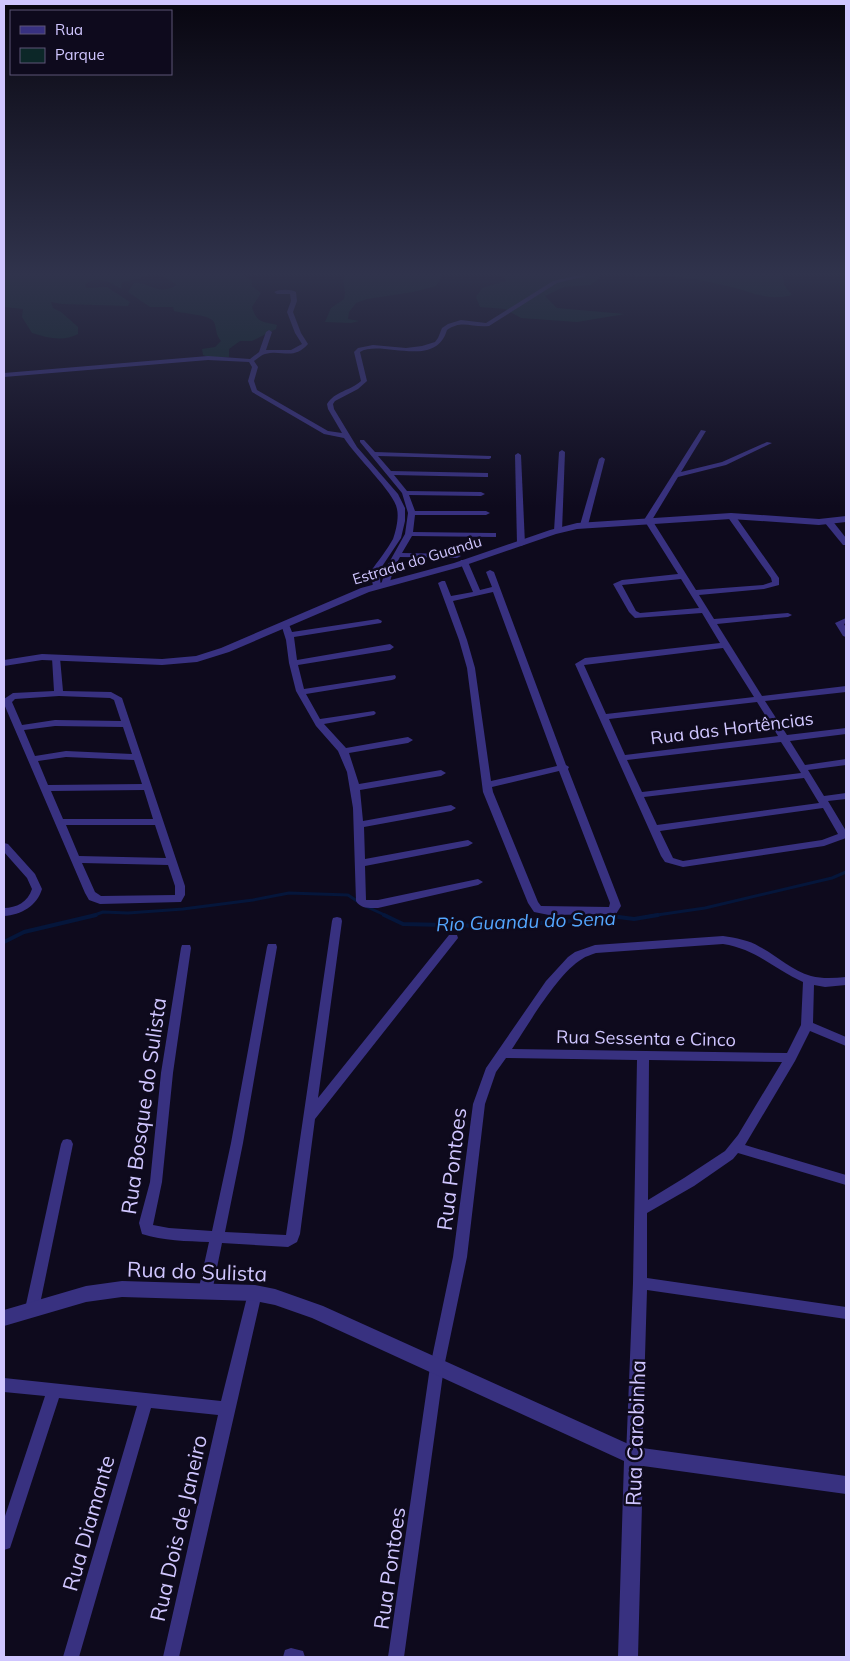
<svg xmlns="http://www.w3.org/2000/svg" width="850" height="1661" viewBox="0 0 850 1661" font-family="Mulish,sans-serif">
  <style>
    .green { fill: #0c2728 }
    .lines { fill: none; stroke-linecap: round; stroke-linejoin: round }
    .stream-far1 { stroke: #05163b; stroke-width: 3 }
    .stream { stroke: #05163b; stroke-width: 4 }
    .minor { fill: #383180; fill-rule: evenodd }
    .tertiary { fill: #383180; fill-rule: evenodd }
    .labels { text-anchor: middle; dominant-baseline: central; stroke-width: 5; stroke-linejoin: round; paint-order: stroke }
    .far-street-label { font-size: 15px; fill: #d0c6ff; stroke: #0e0a1d }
    .street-label { font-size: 18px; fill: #d0c6ff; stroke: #0e0a1d }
    .water-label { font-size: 19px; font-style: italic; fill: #54a7ff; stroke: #0e0a1d }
    .near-street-label { font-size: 21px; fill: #d0c6ff; stroke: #0e0a1d }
  </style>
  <rect width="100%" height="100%" fill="#0e0a1d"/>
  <g class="green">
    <path d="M4 274H150L138 279 122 282 121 285 122 289C110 283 96 274 85 285L86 288 107 287 130 302 128 306 62 304 51 302 53 308 61 312 78 327V334C63 342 48 338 32 333L22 317 23 309 4 307Z"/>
    <path d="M159 274H245V277L252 280V286L261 293 252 307C257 323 261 321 277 325L276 329 252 341H240L229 349V357H208L203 355 202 349 215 347 221 341C215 334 217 329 214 322 209 314 184 314 174 311L173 307H150L128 292 134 283C148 281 157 297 177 285Z"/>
    <path d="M346 274H442L443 275 436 286 413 292 367 299 356 303 349 312 348 319 359 321 351 323 325 322 331 308 344 299 345 293 343 279Z"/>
    <path d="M494 274H595L600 278 590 285 564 287 545 296 557 308 625 314 577 322 521 318 505 309 480 307 476 297 482 288 506 281 503 277Z"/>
    <path d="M634 274H783L784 285 792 295C768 301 753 293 732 287 714 283 693 278 675 277 662 276 649 277 636 277Z"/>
  </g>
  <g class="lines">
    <g class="stream-far1">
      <path d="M365 906 387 916"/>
      <path d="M92 916 103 912 128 913 183 909 253 900 289 893 348 895 360 903"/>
      <path d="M609 916H615"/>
      <path d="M650 916 705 908 832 878 846 872"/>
    </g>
    <g class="stream">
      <path d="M384 915 403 924 487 926 593 920 611 916 634 919 658 915"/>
      <path d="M4 942 24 932 96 915"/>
    </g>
    <g class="minor">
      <path d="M584 274 590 275 557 283 489 326C472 328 462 319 447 330 435 370 381 339 360 352L367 381 358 389 335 401 333 404 334 409 357 447 398 494 405 508V521L401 538 379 571 381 587 377 589 373 587 371 571C378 561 387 550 393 539 396 531 399 517 397 509 394 492 355 456 344 438L324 434 252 392 248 381 252 367 249 362 208 360 4 377V373L208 356 250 359 259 352 266 332 269 330 272 332 266 350H291L302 344 295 333 287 312 291 301 290 294H277L274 292C279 289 291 289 296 292L297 301 293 312 301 333 308 344C293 361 282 349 265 354 261 355 257 359 254 361L258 367 254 381 257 390 328 431 342 433 328 409 327 404C335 391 350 391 361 381L354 352 358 348 373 345 406 348 422 346 435 342 438 338 442 328 448 324 461 320 486 323 553 281Z"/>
      <path d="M701 430 706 431 681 472 722 462 767 442 772 443 726 465 678 477 652 520 696 590 763 585 772 582 771 578 727 516 731 514H734L779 578V585L764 589 699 595 714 619 788 613 792 615 788 617 717 624 762 696 846 686V692L765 701 787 735 846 728V734L790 741 805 765 846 759V765L808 770 824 796 846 793V799L828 801 846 831V838L824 846 683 867 665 862 661 856 575 664 585 658 720 643 702 613 635 618 629 612 613 584 622 580 678 574 644 520ZM681 579 699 608 640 613 636 611 622 585ZM723 648 754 697 606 714 584 665ZM757 702 778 736 625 755 609 719ZM781 742 801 773 642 792 627 760ZM804 778 819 803 657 825 644 797ZM823 808 838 834 822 840 683 861 673 858 660 831Z"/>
      <path d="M360 440H364L375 452 491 456V458L489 459 378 456 391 471 488 473V477H485L394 475 407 491 481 492 485 494 481 496 409 495 415 511H486L490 513 486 515H415L413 532 493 533H496V537L412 536 402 553 457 554 461 556 457 558 400 557 394 568 389 585 385 587H382L381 585 386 568 405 534 408 513 402 493 360 442Z"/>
      <path d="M562 450 565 452 562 531 558 533 554 531 559 452Z"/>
      <path d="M518 453 521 455 525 544 521 546 517 544 515 455Z"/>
      <path d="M602 457 605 459 588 525 584 527H581L580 525 599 459Z"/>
      <path d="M825 519H831L846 538V545H843L825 523Z"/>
      <path d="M461 560H464L468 562 480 590 492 587 486 572 490 570 494 572 566 765 569 767 568 769 620 903 621 906 616 914 549 915 534 912 528 903 483 792 467 668 459 640 438 583 442 581H445L451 596 473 592 460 562ZM493 592 557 766 491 781 475 668 467 640 453 601ZM559 771 610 903 609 907 541 906 538 902 493 792 492 787Z"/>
      <path d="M846 618V623L844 624 846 628V637L843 636 835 623Z"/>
      <path d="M378 619 382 621 381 623 294 637 297 660 390 644 394 647 390 650 298 665 304 689 395 675 396 677 395 679 392 680 306 694 320 719 374 711 376 713 374 715 324 724 346 748 408 737 413 740 408 743 349 753 359 784 441 770 446 773 441 776 360 790 363 821 451 805 456 808 451 811 364 827 365 859 468 840 473 843 468 846 365 866 366 900H378L478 879 483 882 478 885 378 908C369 908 361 909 356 901L353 808 347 772 338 751 316 726 296 691 289 663 286 640 281 624 282 622H288L292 632Z"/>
      <path d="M56 655 60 658 63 691 111 692 122 698 185 886V895L181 902 100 904 89 900 85 893 4 704V699L13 693 54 691 52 658ZM59 696 110 698 114 700 121 721 55 720 22 725 12 702 15 699ZM55 726 123 727 132 754 66 751 35 756 24 730ZM66 757 134 760 142 784 48 785 38 761ZM144 790 153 819H63L51 791ZM66 825H155L166 858 79 856ZM82 863 168 865 175 886V895L101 896 95 892Z"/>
      <path d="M4 843 8 844 35 874 42 889C37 906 21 915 4 916V908C16 908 28 902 32 889L27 878 4 852Z"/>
      <path d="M337 917 341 918 342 921 318 1098 449 935H457L458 938 315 1119 300 1234 297 1242 288 1247 222 1243 212 1292 210 1296 205 1298 200 1296 198 1292 209 1242C187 1241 163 1241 142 1234L139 1223 150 1182 161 1073 181 948 182 945H190L191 948 173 1073 162 1182 153 1225 169 1228 212 1231 231 1143 267 947 268 944H276L277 947 243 1143 225 1232 286 1235 332 921 333 918Z"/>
      <path d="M723 936C736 938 749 940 760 947 777 956 792 971 811 976 823 979 834 978 846 977V985L825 987 814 985 813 1023 846 1037V1046L810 1031 795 1061 745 1145 846 1175V1185L738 1153 733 1159 694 1186 647 1213V1278L846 1307V1319L647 1290 642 1456 639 1461 634 1463 629 1461 626 1456 633 1283 637 1060 506 1058 496 1072 485 1104 467 1257 444 1367 404 1657H388L430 1367 453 1257 473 1104 486 1068 546 981 568 957 575 952 595 945ZM723 944C756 949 774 969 803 982L801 1025 787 1053 512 1049C528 1025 558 973 582 959 586 956 591 955 596 953ZM649 1060 782 1062 738 1135 725 1151 684 1178 648 1200Z"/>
      <path d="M67 1139 71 1140 73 1144 39 1309 37 1313 32 1315 27 1313 25 1309 61 1144 63 1140Z"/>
      <path d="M255 1287 260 1289 262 1293 179 1657H163L218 1415 151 1408 79 1657H63L137 1406 59 1398 12 1542 10 1548 4 1550V1519L45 1396 4 1392V1378L221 1401 248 1293 250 1289Z"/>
      <path d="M291 1648 303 1651 305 1657H283L285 1650Z"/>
    </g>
    <g class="tertiary">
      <path d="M731 513 819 519 846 516V522L819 525 731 519 577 529 556 534 460 567 369 592 229 652 197 662 162 665 42 660 4 666V660L42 654 162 659 196 656 221 648 361 588 454 563 550 530 577 523Z"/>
      <path d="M122 1281 255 1285 275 1289 323 1306 635 1447 846 1476V1494L643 1466 638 1657H618L624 1461 312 1318 275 1305 255 1301 122 1297 86 1302 4 1326V1310L86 1286Z"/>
    </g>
  </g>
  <linearGradient id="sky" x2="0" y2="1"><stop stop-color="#080610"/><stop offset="0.54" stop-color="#30334c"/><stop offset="1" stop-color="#30334c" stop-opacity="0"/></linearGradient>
  <rect width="850" height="507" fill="url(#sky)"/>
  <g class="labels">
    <g class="far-street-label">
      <text transform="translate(417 560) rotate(-17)">Estrada do Guandu</text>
    </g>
    <g class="street-label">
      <text transform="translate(732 728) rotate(-7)">Rua das Hortências</text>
      <text transform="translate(646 1038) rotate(1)">Rua Sessenta e Cinco</text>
    </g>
    <g class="water-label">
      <text transform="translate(526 921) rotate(-2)">Rio Guandu do Sena</text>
    </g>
    <g class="near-street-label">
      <text transform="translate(143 1106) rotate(-82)">Rua Bosque do Sulista</text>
      <text transform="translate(451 1169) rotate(-83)">Rua Pontoes</text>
      <text transform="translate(197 1271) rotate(2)">Rua do Sulista</text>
      <text transform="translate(635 1433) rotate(-88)">Rua Carobinha</text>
      <text transform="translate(88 1523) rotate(-74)">Rua Diamante</text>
      <text transform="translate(178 1528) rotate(-77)">Rua Dois de Janeiro</text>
      <text transform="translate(389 1568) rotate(-82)">Rua Pontoes</text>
    </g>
  </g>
  <rect width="850" height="1661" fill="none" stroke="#d0c6ff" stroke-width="10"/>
  <rect x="10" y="10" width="162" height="65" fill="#0e0a1d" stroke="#5c5577"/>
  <rect x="20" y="26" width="25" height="8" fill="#383180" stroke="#5c5577"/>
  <text x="55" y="35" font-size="15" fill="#d0c6ff">Rua</text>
  <rect x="20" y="48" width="25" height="15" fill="#0c2728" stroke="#5c5577"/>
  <text x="55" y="60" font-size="15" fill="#d0c6ff">Parque</text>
</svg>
